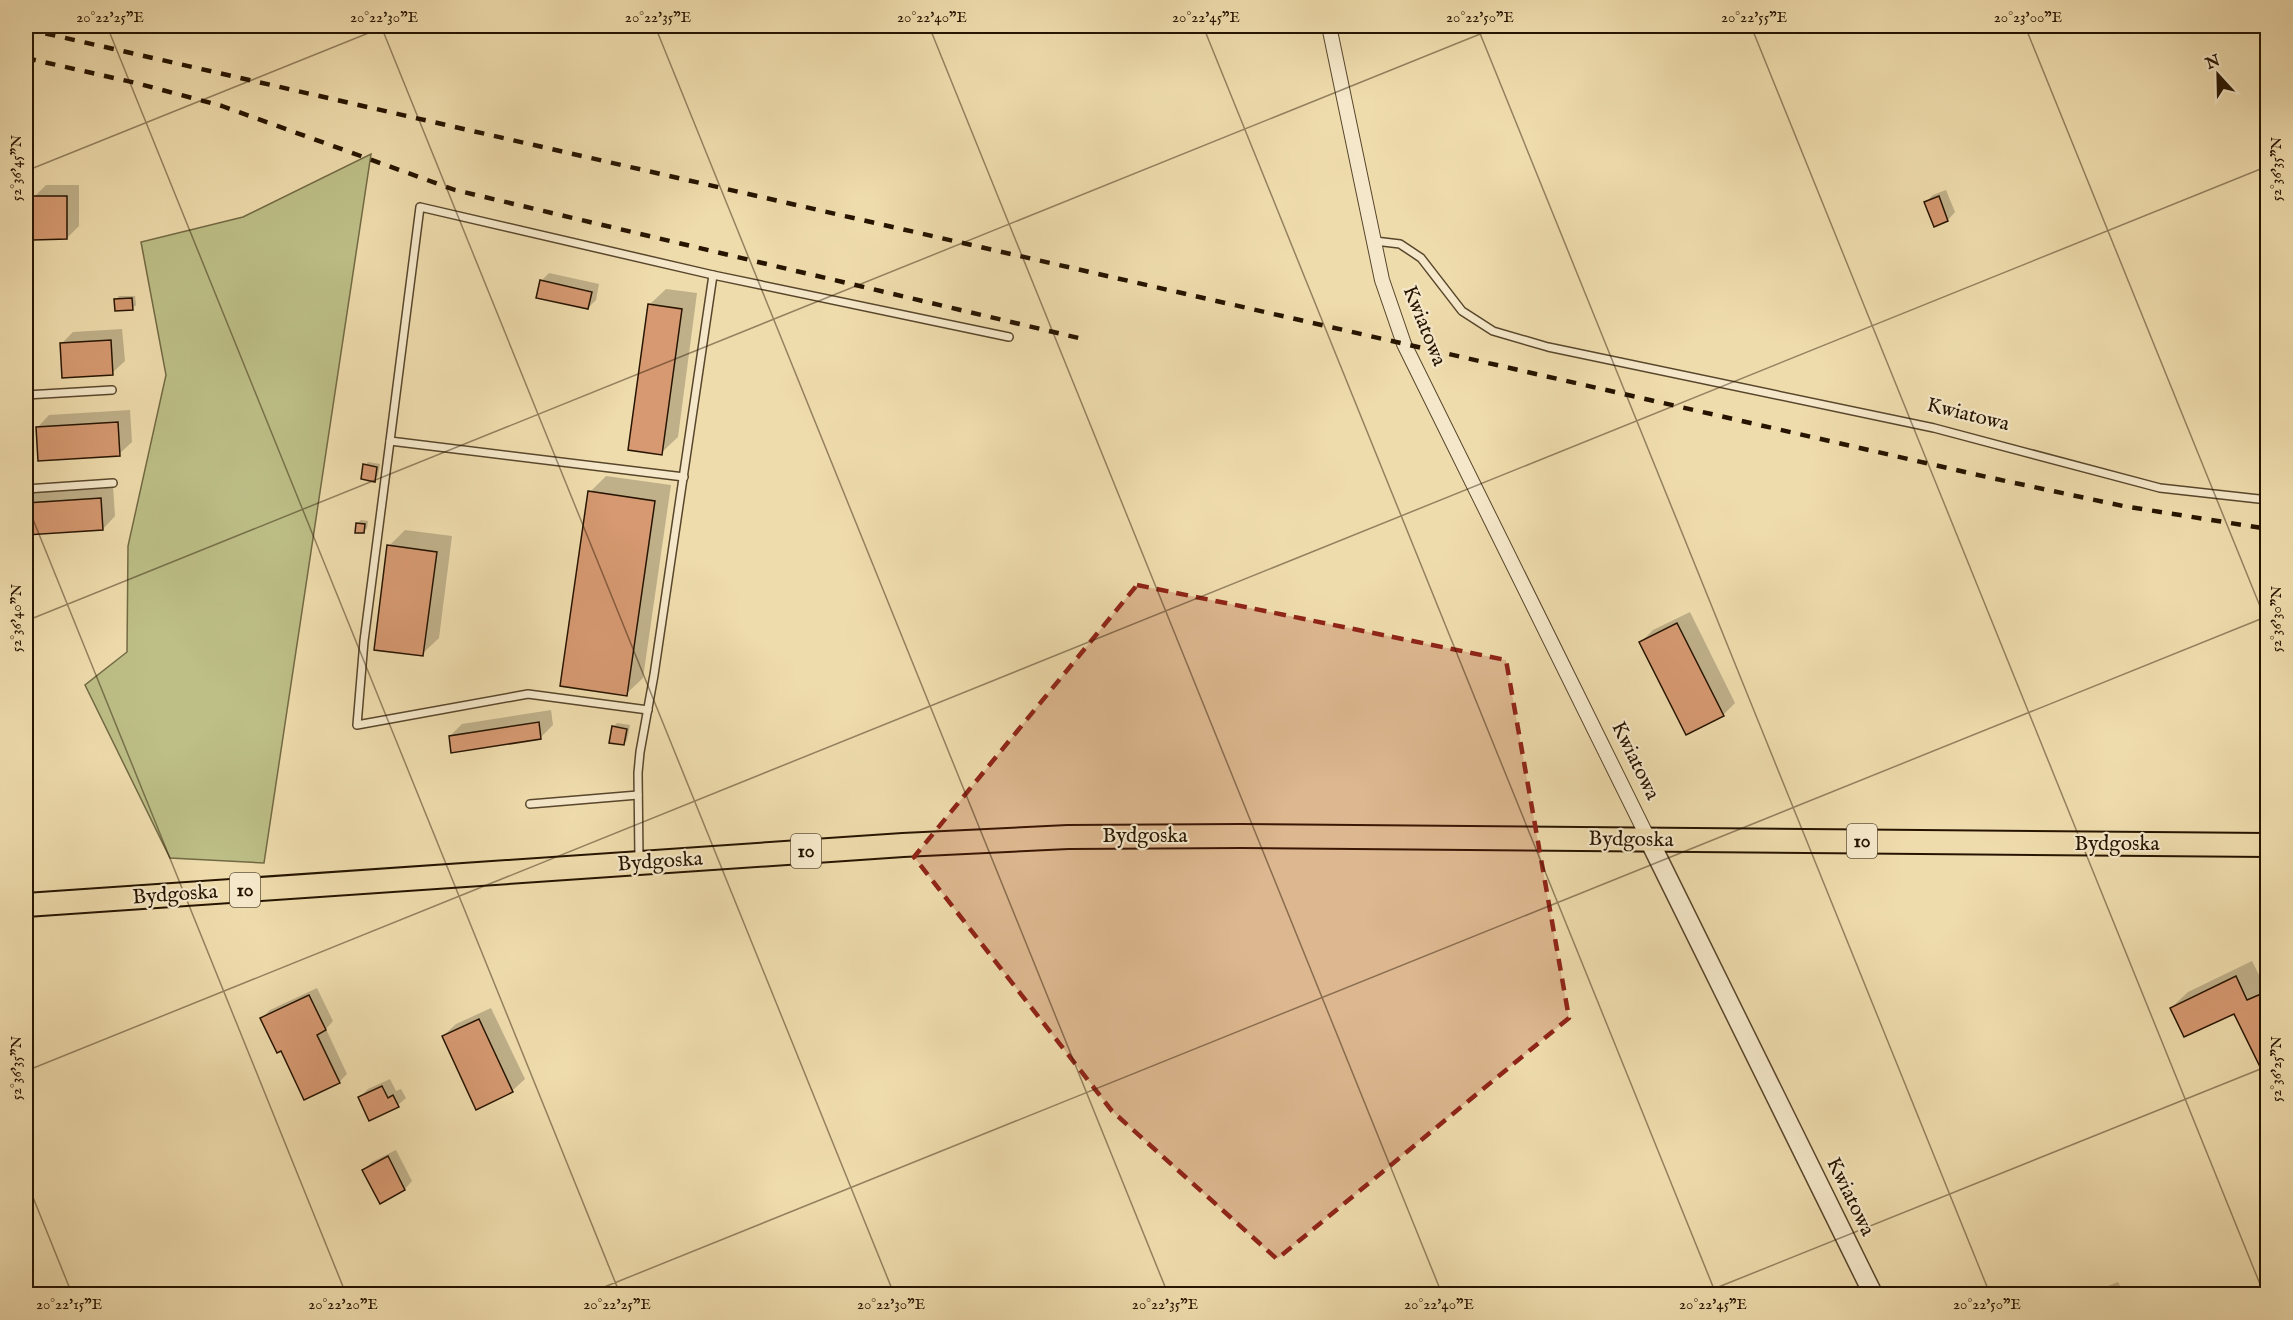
<svg xmlns="http://www.w3.org/2000/svg" width="2293" height="1320" viewBox="0 0 2293 1320" font-family="'IM FELL English',serif">
  <style>
    .green { fill: #bdbf87; stroke: #726a44; stroke-width: 1.5 }
    .shadow { fill: #0003 }
    .building { fill: #d69971; stroke: #261400; stroke-width: 1.5 }
    .lines { fill: none; stroke-linecap: round; stroke-linejoin: round }
    .service-casing { stroke: #58462b; stroke-width: 10 }
    .minor-casing { stroke: #58462b; stroke-width: 16 }
    .tertiary-casing { stroke: #58462b; stroke-width: 21 }
    .primary-casing { stroke: #261400; stroke-width: 26 }
    .service { stroke: #f5e8ca; stroke-width: 7 }
    .minor { stroke: #f5e8ca; stroke-width: 14 }
    .tertiary { stroke: #f5e8ca; stroke-width: 18 }
    .primary { stroke: #efdcad; stroke-width: 22 }
    .rail { stroke: #261400; stroke-width: 4.5; stroke-dasharray: 10 10; stroke-linecap: butt }
    .marked { fill: #8f2418; fill-opacity: 0.2; stroke: #8f2418; stroke-width: 4.5; stroke-dasharray: 12 8; stroke-linejoin: round }
    .ticks { fill: none; stroke: #261400; stroke-width: 1.5; stroke-opacity: 0.45 }
    .labels { text-anchor: middle; dominant-baseline: central; stroke-width: 4.5; stroke-linejoin: round; paint-order: stroke }
    .shield { fill: #f5e8ca; stroke: #64543d; stroke-width: 1.5 }
    .shield-label { font-size: 20px; font-weight: bold; fill: #261400 }
    .street-label { font-size: 21px; fill: #261400; stroke: #f5e8ca }
    .neatline { fill: none; stroke: #261400; stroke-width: 2 }
    .ticks-label { font-size: 15px; text-anchor: middle; fill: #261400 }
  </style>
  <rect width="100%" height="100%" fill="#efdcad"/>
  <filter id="stains"><feTurbulence type="fractalNoise" baseFrequency=".00333" numOctaves="4"/><feColorMatrix values="0 0 0 0 .2 0 0 0 0 .09 0 0 0 0 .02 0 0 0 .5 -.17"/></filter>
  <radialGradient id="worn" r=".72"><stop offset=".6" stop-color="#630" stop-opacity="0"/><stop offset="1" stop-color="#630" stop-opacity=".3"/></radialGradient>
  <path class="green" d="M371 154 264 863 170 858 85 685 127 652 128 546 166 375 141 242 243 217Z"/>
  <g class="shadow">
    <path d="M46 185H79V226L67 238 34 197Z"/>
    <path d="M1946 190 1955 212 1948 220 1934 225 1925 203 1933 195Z"/>
    <path d="M549 273 599 284 596 300 588 308 541 281Z"/>
    <path d="M666 289 697 293 678 437 661 453 649 305Z"/>
    <path d="M119 296H135L136 305 132 308 116 300Z"/>
    <path d="M122 329 125 361 112 373 61 344 73 332Z"/>
    <path d="M130 410 132 442 119 454 37 428 49 415Z"/>
    <path d="M368 462 380 464 378 476 374 480 365 465Z"/>
    <path d="M606 476 671 485 643 678 626 694 590 492Z"/>
    <path d="M113 486 115 516 103 529 26 534V492Z"/>
    <path d="M361 520 368 521 367 528 364 532 358 523Z"/>
    <path d="M405 530 452 536 439 638 422 654 389 546Z"/>
    <path d="M1690 612 1735 703 1723 715 1641 642 1653 630Z"/>
    <path d="M551 710 553 725 541 737 450 736 462 724Z"/>
    <path d="M617 723 630 725 627 740 624 744 613 727Z"/>
    <path d="M2252 961 2264 985 2268 983V1080L2234 1012 2171 1008 2188 992Z"/>
    <path d="M317 988 333 1021 326 1029 347 1074 339 1082 282 1049 262 1018 270 1010Z"/>
    <path d="M491 1008 525 1079 512 1091 443 1036 456 1024Z"/>
    <path d="M390 1079 396 1091 401 1089 406 1098 398 1105 360 1097 368 1089Z"/>
    <path d="M396 1150 412 1181 405 1189 380 1202 364 1170 372 1162Z"/>
    <path d="M2118 1282 2124 1294H2088Z"/>
  </g>
  <g class="building">
    <path d="M33 196H67V239L33 240Z"/>
    <path d="M1939 196 1948 221 1934 227 1924 202Z"/>
    <path d="M540 280 592 292 588 309 536 298Z"/>
    <path d="M132 298 133 310 115 311 114 299Z"/>
    <path d="M648 304 682 309 662 455 628 450Z"/>
    <path d="M111 340 113 375 62 378 60 343Z"/>
    <path d="M118 422 120 456 38 461 36 427Z"/>
    <path d="M363 464 377 467 375 482 361 479Z"/>
    <path d="M588 491 655 501 627 696 560 686Z"/>
    <path d="M101 498 103 530 26 535V503Z"/>
    <path d="M356 523 365 524 364 533H355Z"/>
    <path d="M387 545 437 552 423 656 374 650Z"/>
    <path d="M1677 623 1724 716 1686 735 1639 642Z"/>
    <path d="M539 722 541 739 451 753 449 736Z"/>
    <path d="M612 726 627 729 624 745 609 743Z"/>
    <path d="M2236 976 2247 1000 2268 991V1083L2234 1014 2184 1037 2170 1008Z"/>
    <path d="M309 995 326 1030 317 1035 340 1083 304 1100 281 1051 277 1053 260 1018Z"/>
    <path d="M479 1019 513 1092 476 1110 442 1036Z"/>
    <path d="M382 1086 388 1098 393 1095 399 1107 369 1121 358 1097Z"/>
    <path d="M388 1156 405 1190 380 1204 362 1170Z"/>
    <path d="M2110 1289 2113 1294H2097Z"/>
  </g>
  <g class="lines">
    <defs>
      <g id="service">
        <path d="M1375 241 1400 244 1421 258 1462 311 1493 331 1548 347 1934 428 2160 488 2268 500"/>
        <path d="M26 395 112 390"/>
        <path d="M390 441 364 641 357 725 528 694 648 710"/>
        <path d="M684 477 390 441 420 207 713 275 1009 337"/>
        <path d="M26 489 113 483"/>
        <path d="M530 804 638 795"/>
        <path d="M639 860 638 773 640 752 654 675 713 275"/>
      </g>
      <path id="minor" d="M1329 26 1382 280 1404 344 1649 840"/>
      <path id="tertiary" d="M1649 840 1873 1294"/>
      <path id="primary" d="M26 905 903 845 1068 837 1241 836 2268 845"/>
    </defs>
    <use href="#service" class="service-casing"/>
    <use href="#minor" class="minor-casing"/>
    <use href="#tertiary" class="tertiary-casing"/>
    <use href="#primary" class="primary-casing"/>
    <use href="#service" class="service"/>
    <use href="#minor" class="minor"/>
    <use href="#tertiary" class="tertiary"/>
    <use href="#primary" class="primary"/>
    <g class="rail">
      <path d="M26 29 1987 477 2123 506 2268 529"/>
      <path d="M26 58 136 83 222 106 455 190 1087 340"/>
    </g>
  </g>
  <path class="marked" d="M1137 585 1506 660 1569 1018 1277 1259 1112 1111 914 857Z"/>
  <path class="ticks" d="M107 26 620 1294M381 26 894 1294M655 26 1168 1294M929 26 1442 1294M1203 26 1716 1294M1477 26 1990 1294M1751 26 2264 1294M2025 26 2268 626M26 171 386 26M26 502 346 1294M26 621 1500 26M26 1071 2268 166M26 1180 72 1294M587 1294 2268 616M1701 1294 2268 1066"/>
  <g class="labels">
    <g class="shield">
      <rect x="1847" y="824" width="30" height="34" rx="4.5"/>
      <rect x="791" y="834" width="30" height="34" rx="4.5"/>
      <rect x="230" y="873" width="30" height="34" rx="4.5"/>
    </g>
    <g class="shield-label">
      <text x="1862" y="841">10</text>
      <text x="806" y="851">10</text>
      <text x="245" y="890">10</text>
    </g>
    <g class="street-label">
      <text transform="translate(1424 326) rotate(68)">Kwiatowa</text>
      <text transform="translate(1968 415) rotate(14)">Kwiatowa</text>
      <text transform="translate(1635 761) rotate(64)">Kwiatowa</text>
      <text x="1145" y="836">Bydgoska</text>
      <text transform="translate(1631 840) rotate(1)">Bydgoska</text>
      <text x="2117" y="844">Bydgoska</text>
      <text transform="translate(660 862) rotate(-4)">Bydgoska</text>
      <text transform="translate(175 895) rotate(-4)">Bydgoska</text>
      <text transform="translate(1850 1197) rotate(64)">Kwiatowa</text>
    </g>
  </g>
  <rect width="2293" height="1320" fill="none" stroke="#efdcad" stroke-width="66"/>
  <g transform="translate(2218 75) rotate(338)" stroke="#f5e8ca" stroke-width="4.5" paint-order="stroke">
  <path d="M0-4.5L10 22L0 15L-10 22Z" fill="#261400"/>
  <text y="-9" font-size="16" font-weight="bold" text-anchor="middle" fill="#261400">N</text>
  </g>
  <rect x="33" y="33" width="2227" height="1254" class="neatline"/>
  <g class="ticks-label">
    <text x="110" y="22">20°22'25"E</text>
    <text x="384" y="22">20°22'30"E</text>
    <text x="658" y="22">20°22'35"E</text>
    <text x="932" y="22">20°22'40"E</text>
    <text x="1206" y="22">20°22'45"E</text>
    <text x="1480" y="22">20°22'50"E</text>
    <text x="1754" y="22">20°22'55"E</text>
    <text x="2028" y="22">20°23'00"E</text>
    <text transform="translate(16 168) rotate(-90)" y="5">52°36'45"N</text>
    <text transform="translate(2276 169) rotate(-90)" y="5">52°36'35"N</text>
    <text transform="translate(16 618) rotate(-90)" y="5">52°36'40"N</text>
    <text transform="translate(2276 619) rotate(-90)" y="5">52°36'30"N</text>
    <text transform="translate(16 1068) rotate(-90)" y="5">52°36'35"N</text>
    <text transform="translate(2276 1069) rotate(-90)" y="5">52°36'25"N</text>
    <text x="69" y="1309">20°22'15"E</text>
    <text x="343" y="1309">20°22'20"E</text>
    <text x="617" y="1309">20°22'25"E</text>
    <text x="891" y="1309">20°22'30"E</text>
    <text x="1165" y="1309">20°22'35"E</text>
    <text x="1439" y="1309">20°22'40"E</text>
    <text x="1713" y="1309">20°22'45"E</text>
    <text x="1987" y="1309">20°22'50"E</text>
  </g>
  <rect width="100%" height="100%" filter="url(#stains)"/>
  <rect width="100%" height="100%" fill="url(#worn)"/>
</svg>
